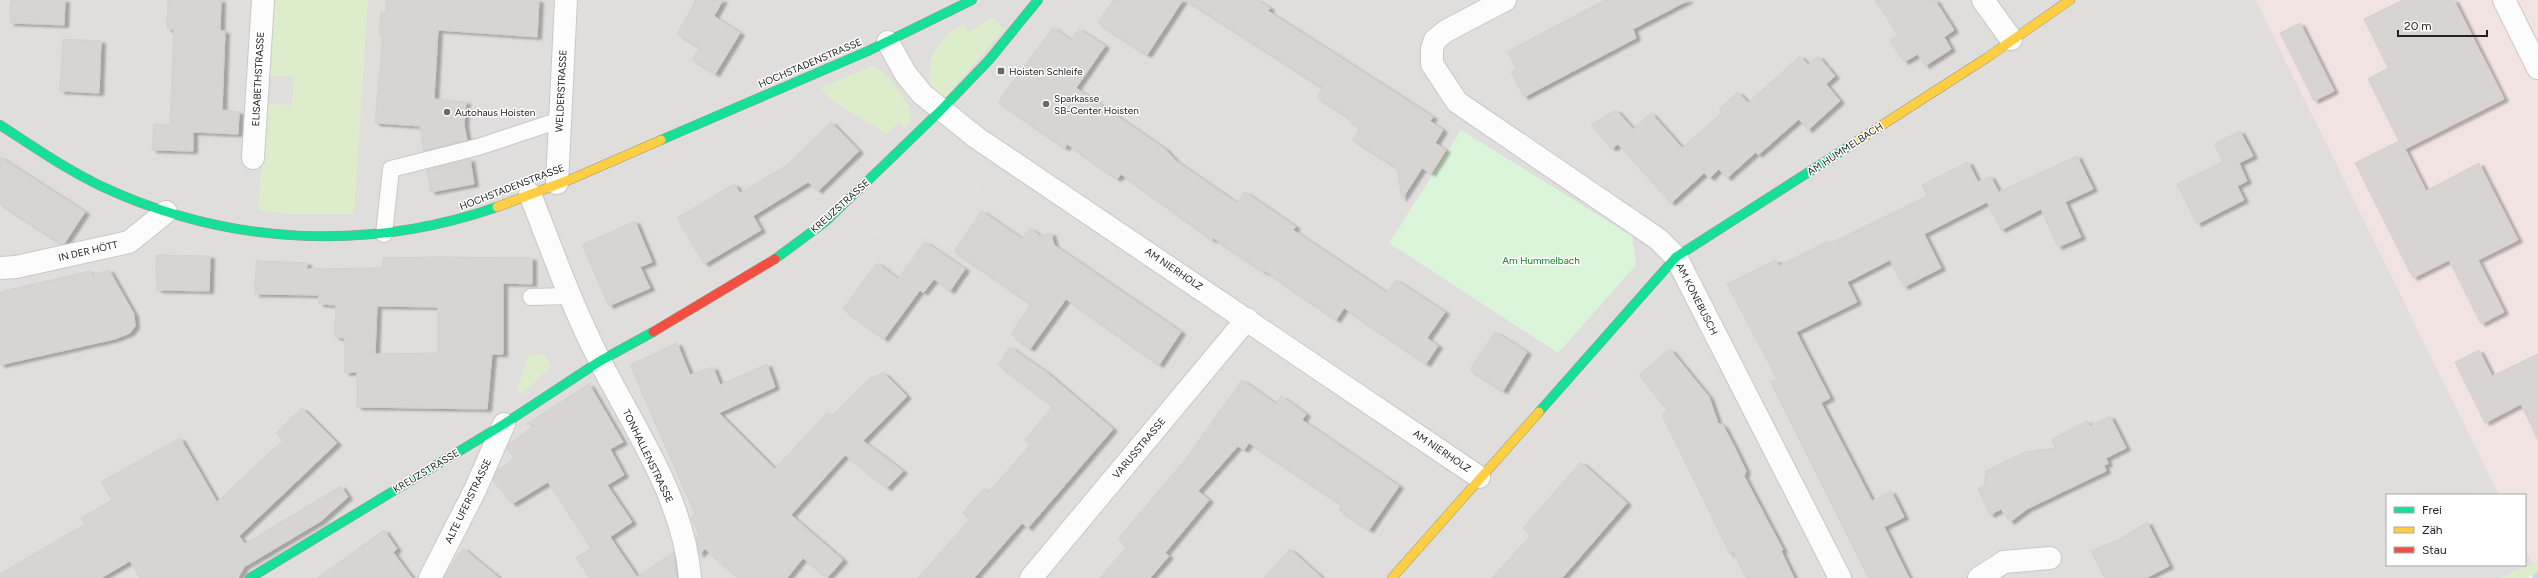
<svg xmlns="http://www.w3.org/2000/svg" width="2538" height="578" viewBox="0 0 2538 578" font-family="Figtree,sans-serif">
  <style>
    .residential { fill: #dfdedc }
    .commercial { fill: #f1e3e1 }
    .grass { fill: #ddeccb }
    .park { fill: #daf5da }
    .parking { fill: #e0dfde }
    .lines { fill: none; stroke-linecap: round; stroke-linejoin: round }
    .stream { stroke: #bfdbe3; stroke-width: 9 }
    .building { fill: #d7d4d2; stroke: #d3d0cc; fill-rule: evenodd; filter: url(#shadow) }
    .lane-casing { stroke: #c9c8c7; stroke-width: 18 }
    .street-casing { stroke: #c9c8c7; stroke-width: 24 }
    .fast-casing { stroke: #999a82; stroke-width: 10 }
    .slow-casing { stroke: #999a82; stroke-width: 10 }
    .jam-casing { stroke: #999a82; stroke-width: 10 }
    .lane { stroke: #fdfcfc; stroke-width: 16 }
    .street { stroke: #fdfcfc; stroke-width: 22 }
    .fast { stroke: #16e098; stroke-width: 9 }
    .slow { stroke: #ffcf43; stroke-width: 9 }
    .jam { stroke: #f24e42; stroke-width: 9 }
    .poi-dot { fill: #6a6968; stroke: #fff; stroke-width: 1.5 }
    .labels { text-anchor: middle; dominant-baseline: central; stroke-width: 3; stroke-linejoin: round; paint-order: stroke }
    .street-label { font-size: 10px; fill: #222; stroke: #fff }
    .poi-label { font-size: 10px; fill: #222; stroke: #fff; text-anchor: start }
    .park-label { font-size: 10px; fill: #0c8416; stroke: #fff }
  </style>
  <defs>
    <filter id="shadow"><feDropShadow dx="4.5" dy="2.5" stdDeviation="1" flood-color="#0004"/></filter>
  </defs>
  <rect width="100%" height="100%" fill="#f0eeeb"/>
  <path class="residential" d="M0 0H2256L2499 495H2387V565H2525V548L2533 564 2500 578H0Z"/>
  <path class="commercial" d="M2256 0H2538V561L2533 564 2525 548V495H2499Z"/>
  <g class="grass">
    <path d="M270 0H368L354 214H290L258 210 266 104 292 105 294 77 265 75Z"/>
    <path d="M993 17 1004 29 943 100C915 75 934 38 964 24L969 32Z"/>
    <path d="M872 66C885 71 910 101 911 115 911 121 908 125 905 129L899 122 886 134 827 97 821 88Z"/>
    <path d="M545 354 551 367 522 394 517 389 528 356Z"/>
    <path d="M2538 561V573L2526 578H2500Z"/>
  </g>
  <path class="park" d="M1461 130 1632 236 1636 265 1558 353 1389 243Z"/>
  <path class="parking" d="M940 138 994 172 941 248 924 237 908 261 855 223Z"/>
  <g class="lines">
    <path class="stream" d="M2537 578 2538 577"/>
  </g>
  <g class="building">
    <path d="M11 0H65L64 25 10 23Z"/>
    <path d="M168 0H221L220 31H225L222 110 239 112 238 134 193 132V151L152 150 154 124 170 125 174 29H167Z"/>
    <path d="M386 0H539L537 37 438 30 434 99 466 102 464 125 467 140 424 151 420 126 375 123 383 36 379 35 381 12H386Z"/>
    <path d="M696 0H723L714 16 740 33 715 74 692 59 700 48 677 34Z"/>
    <path d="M1113 0H1183L1147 55 1098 23Z"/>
    <path d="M1186 0H1257L1270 8 1268 11 1433 117 1430 121 1443 130 1435 143 1446 150 1431 174 1422 168 1402 199 1397 168 1353 140 1360 128 1348 120 1349 118 1317 97 1323 88Z"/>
    <path d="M1605 0H1689L1633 29 1636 38 1524 97 1511 72 1517 69 1507 52Z"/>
    <path d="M1875 0H1935L1954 30 1944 37 1951 49 1925 66 1918 54 1904 62 1890 41 1898 35Z"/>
    <path d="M2403 0H2454L2504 99 2405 149 2426 191 2479 163 2518 240 2478 260 2504 312 2481 324 2449 260 2413 278 2355 163 2399 141 2368 79 2388 68 2364 19Z"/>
    <path d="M2300 23 2334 91 2314 101 2280 33Z"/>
    <path d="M1053 28 1071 40 1079 29 1105 46 1076 88 1165 149 1176 161 1237 203 1245 192 1296 227 1293 230 1387 293 1396 280 1445 312 1427 338 1438 346 1426 364 1344 308 1336 320 1265 271 1264 272 1213 238 1212 240 1121 174 1117 179 1067 144 1065 148 998 102Z"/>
    <path d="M63 39 101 41 99 93 60 91Z"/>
    <path d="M1800 56 1808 65 1818 56 1835 76 1826 84 1840 101 1808 130 1799 119 1758 155 1756 152 1727 178 1719 169 1710 178 1704 173 1671 203 1618 144 1612 149 1591 125 1616 110 1633 129 1651 113 1682 148 1722 113 1719 109 1738 92 1748 103Z"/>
    <path d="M831 122 859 151 818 191 808 182 753 216 761 230 704 264 677 218 734 184 740 193 787 165Z"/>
    <path d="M2240 131 2253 156 2239 163 2247 181 2237 186 2244 200 2197 224 2177 184 2223 162 2214 144Z"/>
    <path d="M2077 156 2093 189 2065 202 2081 237 2058 247 2041 209 2001 230 1987 202 1924 234 1941 268 1904 287 1890 260 1847 282 1857 302 1796 332 1830 398 1821 403 1872 501 1891 491 1904 517 1884 527 1909 578H1869L1771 382 1777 379 1727 284 1776 260 1779 266 1828 241 1829 244 1927 196 1922 185 1968 162 1978 182 1990 176 1999 192Z"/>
    <path d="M0 157 85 212 64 244H61L0 204Z"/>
    <path d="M470 159 474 184 431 192 427 170Z"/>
    <path d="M982 211 1022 239 1030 228 1040 236 1051 233 1054 245 1181 332 1159 365 1066 299 1030 349 1011 334 1031 304 954 251Z"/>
    <path d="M635 221 652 262 640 267 650 288 609 306 582 245Z"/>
    <path d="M925 242 965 269 950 291 934 279 923 293 920 290 884 339 843 309 877 263 898 279Z"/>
    <path d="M156 255 210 256 209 291 157 290Z"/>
    <path d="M436 257 532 258V284L503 283V354H492L487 409 357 407V372L345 373V338L335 337 336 305 319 304V295L255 294 256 261 307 263V269L382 268 383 258ZM377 306 438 307V353L375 354Z"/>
    <path d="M109 270 134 314 135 326 130 333 115 339 0 365V292L90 271 92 275Z"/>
    <path d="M1495 332 1527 352 1503 391 1470 370Z"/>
    <path d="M677 343 690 375 713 367 720 385 767 364 775 387 719 413 775 469 827 413 832 416 870 378 884 373 907 396 863 441 903 471 887 488 845 455 791 515 843 560 827 578 803 558 787 578H738L705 549 699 555 696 537 699 535 691 517 695 514 630 365Z"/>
    <path d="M1010 347 1046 372 1113 429 1028 528 1022 523 974 578H918L970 519 963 513 984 488 989 492 1030 445 1025 440 1053 406 998 365Z"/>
    <path d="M1670 349 1709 397 1718 423 1723 425 1735 448 1746 471 1744 476 1783 550 1781 551 1794 578H1746L1733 552 1730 554 1662 415 1667 410 1639 375Z"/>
    <path d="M2479 350 2492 376 2538 354V440L2521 404 2485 423 2455 362Z"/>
    <path d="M1242 380 1276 404 1281 396 1306 414 1302 420 1399 486 1369 530 1339 510 1342 505 1249 443 1244 450 1238 446 1198 491 1209 500 1165 553 1169 556 1150 578H1100L1126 547 1118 539 1184 461Z"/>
    <path d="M589 384 623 442 610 449 624 475 607 485 632 522 610 537 637 577 674 552 677 578H590L576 558 591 548 548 482 512 504 493 480 498 470 514 458 507 448 508 445 535 425 527 424Z"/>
    <path d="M302 408 337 443 239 536 245 544 341 486 348 497 321 521 244 567 238 578H140L130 561 101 578H0V574L85 524 81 518 112 500 101 482 180 438 217 502 283 440 276 433Z"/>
    <path d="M2110 416 2126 448 2106 458 2108 464 2104 465 2106 471 2027 509 2010 522 2001 509 1990 515 1978 489 1984 485 1986 471 2025 452 2056 448 2052 439 2087 421 2090 426Z"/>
    <path d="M1581 462 1627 503 1562 578H1492L1531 535 1523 528Z"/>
    <path d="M2147 522 2169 566 2146 578H2105L2091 551 2120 539Z"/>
    <path d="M384 530 397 549 393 552 412 578H318Z"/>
    <path d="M463 548 499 578H444Z"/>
    <path d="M1290 549 1322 578H1264Z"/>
  </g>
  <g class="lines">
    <defs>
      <g id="lane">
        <path d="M384 234 391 169 478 147 560 120"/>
        <path d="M531 297 570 296"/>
      </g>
      <g id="street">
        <path d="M1505 0 1446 31 1435 40 1432 49V64L1457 102 1658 239 1676 257 1840 578"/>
        <path d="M1983 0 2011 39"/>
        <path d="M2504 0 2538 68"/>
        <path d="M888 42 905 73 922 94 977 138 1479 477"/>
        <path d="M253 158 263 0"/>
        <path d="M557 183 566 0"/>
        <path d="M530 194C552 250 572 307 600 361 635 430 684 499 690 578"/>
        <path d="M0 268 16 267 129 242 166 212"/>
        <path d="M430 578 475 490 504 424"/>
        <path d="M1031 578 1247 319"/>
        <path d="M1979 578 2004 562 2050 558"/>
      </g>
      <g id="fast">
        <path d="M0 125C34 147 67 170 103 187 228 245 368 252 497 207"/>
        <path d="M661 140 868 51 972 0"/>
        <path d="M775 259 825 222 941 110 989 60 1038 0"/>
        <path d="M1539 412 1676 257 1851 145"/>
        <path d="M250 578 504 424 600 361 653 332"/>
      </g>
      <g id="slow">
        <path d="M1851 145 1988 57 2070 0"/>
        <path d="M497 207 574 178 661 140"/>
        <path d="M1392 578 1539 412"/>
      </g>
      <path id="jam" d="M653 332 775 259"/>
    </defs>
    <use href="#lane" class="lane-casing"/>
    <use href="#street" class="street-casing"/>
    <use href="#fast" class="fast-casing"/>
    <use href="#slow" class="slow-casing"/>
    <use href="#jam" class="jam-casing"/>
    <use href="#lane" class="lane"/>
    <use href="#street" class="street"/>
    <use href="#fast" class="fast"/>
    <use href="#slow" class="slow"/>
    <use href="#jam" class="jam"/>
  </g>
  <g class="poi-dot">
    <rect x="997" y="67" width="8" height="8" rx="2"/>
    <circle cx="1046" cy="104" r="4"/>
    <circle cx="447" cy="112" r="4"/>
  </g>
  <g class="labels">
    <g class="street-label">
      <text transform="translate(810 63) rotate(-23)">HOCHSTADENSTRASSE</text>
      <text transform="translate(258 79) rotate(-87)">ELISABETHSTRASSE</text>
      <text transform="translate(561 91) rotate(-87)">WELDERSTRASSE</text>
      <text transform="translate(1845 149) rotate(-33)">AM HUMMELBACH</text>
      <text transform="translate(512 187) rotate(-21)">HOCHSTADENSTRASSE</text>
      <text transform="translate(840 206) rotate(-42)">KREUZSTRASSE</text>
      <text transform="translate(88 251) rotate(-13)">IN DER HÖTT</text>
      <text transform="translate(1174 269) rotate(34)">AM NIERHOLZ</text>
      <text transform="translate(1697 299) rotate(63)">AM KONEBUSCH</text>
      <text transform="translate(1139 448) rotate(-50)">VARUSSTRASSE</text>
      <text transform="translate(1442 451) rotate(34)">AM NIERHOLZ</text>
      <text transform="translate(648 456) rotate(64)">TONHALLENSTRASSE</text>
      <text transform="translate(426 471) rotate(-31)">KREUZSTRASSE</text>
      <text transform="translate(468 501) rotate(-64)">ALTE UFERSTRASSE</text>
    </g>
    <g class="poi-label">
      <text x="1009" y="71">Hoisten Schleife</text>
      <text x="1054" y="98">Sparkasse<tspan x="1054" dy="12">SB-Center Hoisten</tspan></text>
      <text x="455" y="112">Autohaus Hoisten</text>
    </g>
    <g class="park-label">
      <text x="1541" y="260">Am Hummelbach</text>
    </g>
  </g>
  <rect x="2386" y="494" width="140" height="72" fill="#ffffff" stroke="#a7a7a7"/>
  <rect x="2394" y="507" width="20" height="6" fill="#16e098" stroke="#a7a7a7"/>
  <text x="2422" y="514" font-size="12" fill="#222222">Frei</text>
  <rect x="2394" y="527" width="20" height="6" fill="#ffcf43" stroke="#a7a7a7"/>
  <text x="2422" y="534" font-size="12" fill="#222222">Zäh</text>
  <rect x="2394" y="547" width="20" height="6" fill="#f24e42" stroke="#a7a7a7"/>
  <text x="2422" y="554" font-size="12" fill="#222222">Stau</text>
  <path d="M2398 30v6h89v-6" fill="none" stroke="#222222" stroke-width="2"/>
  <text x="2404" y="30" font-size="12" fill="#222222" stroke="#ffffff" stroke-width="3" paint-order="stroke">20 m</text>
</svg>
